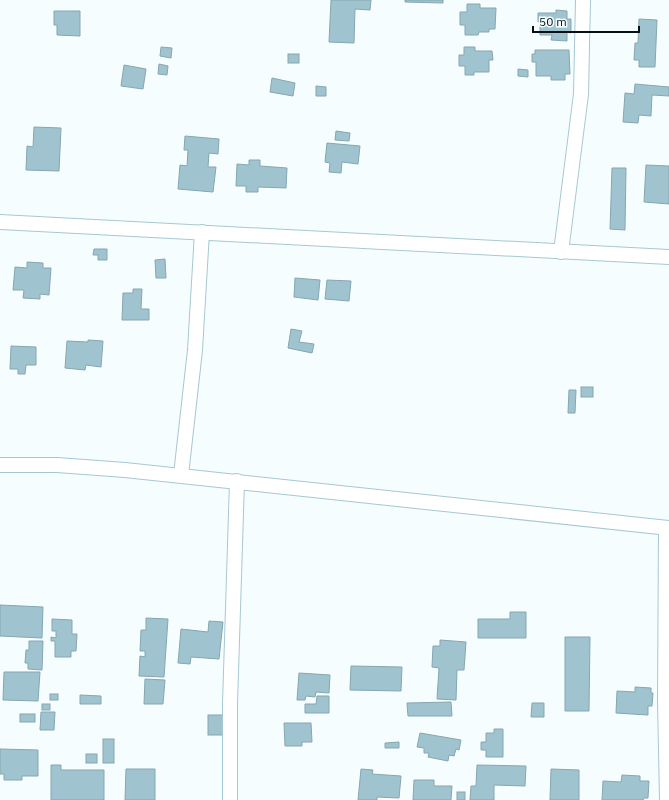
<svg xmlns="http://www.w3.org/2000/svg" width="669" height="800" viewBox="0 0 669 800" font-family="'IBM Plex Sans',sans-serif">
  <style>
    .building { fill: #a0c4cf; stroke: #85a6b0 }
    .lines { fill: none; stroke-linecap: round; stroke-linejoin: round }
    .street-casing { stroke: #a6c8d2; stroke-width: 16 }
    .street { stroke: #fff; stroke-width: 14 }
  </style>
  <rect width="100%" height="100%" fill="#f6fdff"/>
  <g class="building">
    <path d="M331 0H371L370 10 355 9 354 43 329 42Z"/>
    <path d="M405 0H443V3L405 2Z"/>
    <path d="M467 4H480V8H496L495 29H489V32H479L478 35H465V25H460V12H467Z"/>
    <path d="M556 10 567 11V19H571V33L567 32V41L551 40 552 35H540V22H538V13H556Z"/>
    <path d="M54 11H80V36L57 35V25H54Z"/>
    <path d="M639 19 657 20 655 67H639V60H634L635 43H638Z"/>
    <path d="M161 47 172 48 171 58 160 56Z"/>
    <path d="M464 47H475V51H492L493 60H489V72H474V75H465V66H459V55H464Z"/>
    <path d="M535 50H569L570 74H565V80H551V76H536V62H532V54H535Z"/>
    <rect x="288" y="54" width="11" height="9"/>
    <path d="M159 64 168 66 167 75 158 74Z"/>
    <path d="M124 65 146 69 143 89 121 86Z"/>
    <path d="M518 69 528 70V77L518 76Z"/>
    <path d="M272 78 295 83 293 96 270 92Z"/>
    <path d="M635 84 669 87V96L652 95 651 116 639 115 638 123 623 122 625 93 634 94Z"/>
    <path d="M316 86 326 87V96H316Z"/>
    <path d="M34 127 61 128 59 171 26 170 27 146 33 147Z"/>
    <path d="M336 131 350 133 349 141 335 140Z"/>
    <path d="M185 136 219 139 218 154 209 153 208 167H216L213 192 178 189 180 165 187 166 188 150H184Z"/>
    <path d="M327 143 360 146 358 164 342 162 341 173 329 172 330 163 325 162Z"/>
    <path d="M249 160H260V166L287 168 286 188 258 187V192H246V186H236L237 164 249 165Z"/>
    <path d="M646 165 669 166V204L644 202Z"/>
    <path d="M612 168H626L625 230 610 229Z"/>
    <path d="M94 249H107V260H98V255H93Z"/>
    <path d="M165 259 166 278H156L155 260Z"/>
    <path d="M27 262 43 263V268H51L49 295 40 294V299L23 298 24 290H13L15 267 27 268Z"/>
    <path d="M295 278 320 280 318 300 294 297Z"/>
    <path d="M327 280 351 281 349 301 325 299Z"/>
    <path d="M133 289H142L141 309H149V320H122L123 293H133Z"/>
    <path d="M291 329 302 331 299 342 314 344 312 353 288 348Z"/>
    <path d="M88 340 103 341 101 367 86 365 85 370 65 368 67 341 88 342Z"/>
    <path d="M11 346 36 347V365H26L25 374H18V369H10Z"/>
    <rect x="581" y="387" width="12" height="10"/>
    <path d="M569 390H576L575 413H568Z"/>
    <path d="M0 605 43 607 42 638 0 636Z"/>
    <path d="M510 612H526V638H478V619H510Z"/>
    <path d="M146 618 168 619 164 677 139 676 140 656 145 657V651H140L141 630H146Z"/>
    <path d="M52 619 72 620V634H77L76 651H71V657H55V641H51V637L56 638V631H52Z"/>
    <path d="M209 621 223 622 219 659 191 657 190 664 178 663 181 629 208 632Z"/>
    <path d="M565 637H590L589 711H565Z"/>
    <path d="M440 640 466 642 464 670H457L456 700 437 699 439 668 432 667 433 646H440Z"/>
    <path d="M29 641H43L42 670 28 669V663H25L26 650H29Z"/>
    <path d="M351 666 402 667 401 691 350 690Z"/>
    <path d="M4 672H40L38 701 3 700Z"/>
    <path d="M299 673 330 675 329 693 316 692 315 697 306 696 305 700H297Z"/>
    <path d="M145 679 165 680 163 704H144Z"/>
    <path d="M635 687 651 688V693H653L652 706H648V715L616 713 617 691 635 692Z"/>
    <rect x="50" y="694" width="8" height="6"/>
    <path d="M80 695 101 696V704H80Z"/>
    <path d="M317 696H329V713H305V704H316Z"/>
    <path d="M451 702 452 716H408L407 703Z"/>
    <path d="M532 703H544V717H531Z"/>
    <rect x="42" y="704" width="8" height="6"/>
    <path d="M41 712H55L54 730H40Z"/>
    <rect x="20" y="714" width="15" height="8"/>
    <rect x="208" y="715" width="16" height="20"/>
    <path d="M284 723H311L312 742H302V746H285Z"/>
    <path d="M494 729H503V757H486V750H481V742H486V733H494Z"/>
    <path d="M420 733 461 740 459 750 456 749 454 756 449 755 448 761 428 757 429 753H424V748L417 747Z"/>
    <rect x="103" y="739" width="11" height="24"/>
    <path d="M399 742V748H385V743Z"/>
    <path d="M0 749 38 750V776H22V780H4V774H0Z"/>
    <rect x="86" y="754" width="11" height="9"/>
    <path d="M51 765H61V770H104V800H51Z"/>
    <path d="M477 765 526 766 525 786 494 785V800H470L471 786H476Z"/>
    <path d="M126 769H155V800H125Z"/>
    <path d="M361 769 373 770 372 774 401 776 399 798 377 797V800H358Z"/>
    <path d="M551 769 579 770V800H550Z"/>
    <path d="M622 775 640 776V781H649L648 798H644L643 800H602L603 781 621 782Z"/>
    <path d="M414 780H434V786H452L451 800H413Z"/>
    <rect x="457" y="792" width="8" height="8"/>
  </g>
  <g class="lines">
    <defs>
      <g id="street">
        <path d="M0 222 669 257"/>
        <path d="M561 252 581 94 583 0"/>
        <path d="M0 465H57L125 470 669 528"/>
        <path d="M181 475 195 350 202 232"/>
        <path d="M666 528 665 701 667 800"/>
        <path d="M230 800V704L237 481"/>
      </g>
    </defs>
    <use href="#street" class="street-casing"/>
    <use href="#street" class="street"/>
  </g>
  <path d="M533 26v6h106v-6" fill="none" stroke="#041013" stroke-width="2"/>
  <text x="539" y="26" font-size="12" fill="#041013" stroke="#f6fdff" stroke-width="3" paint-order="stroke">50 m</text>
</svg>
